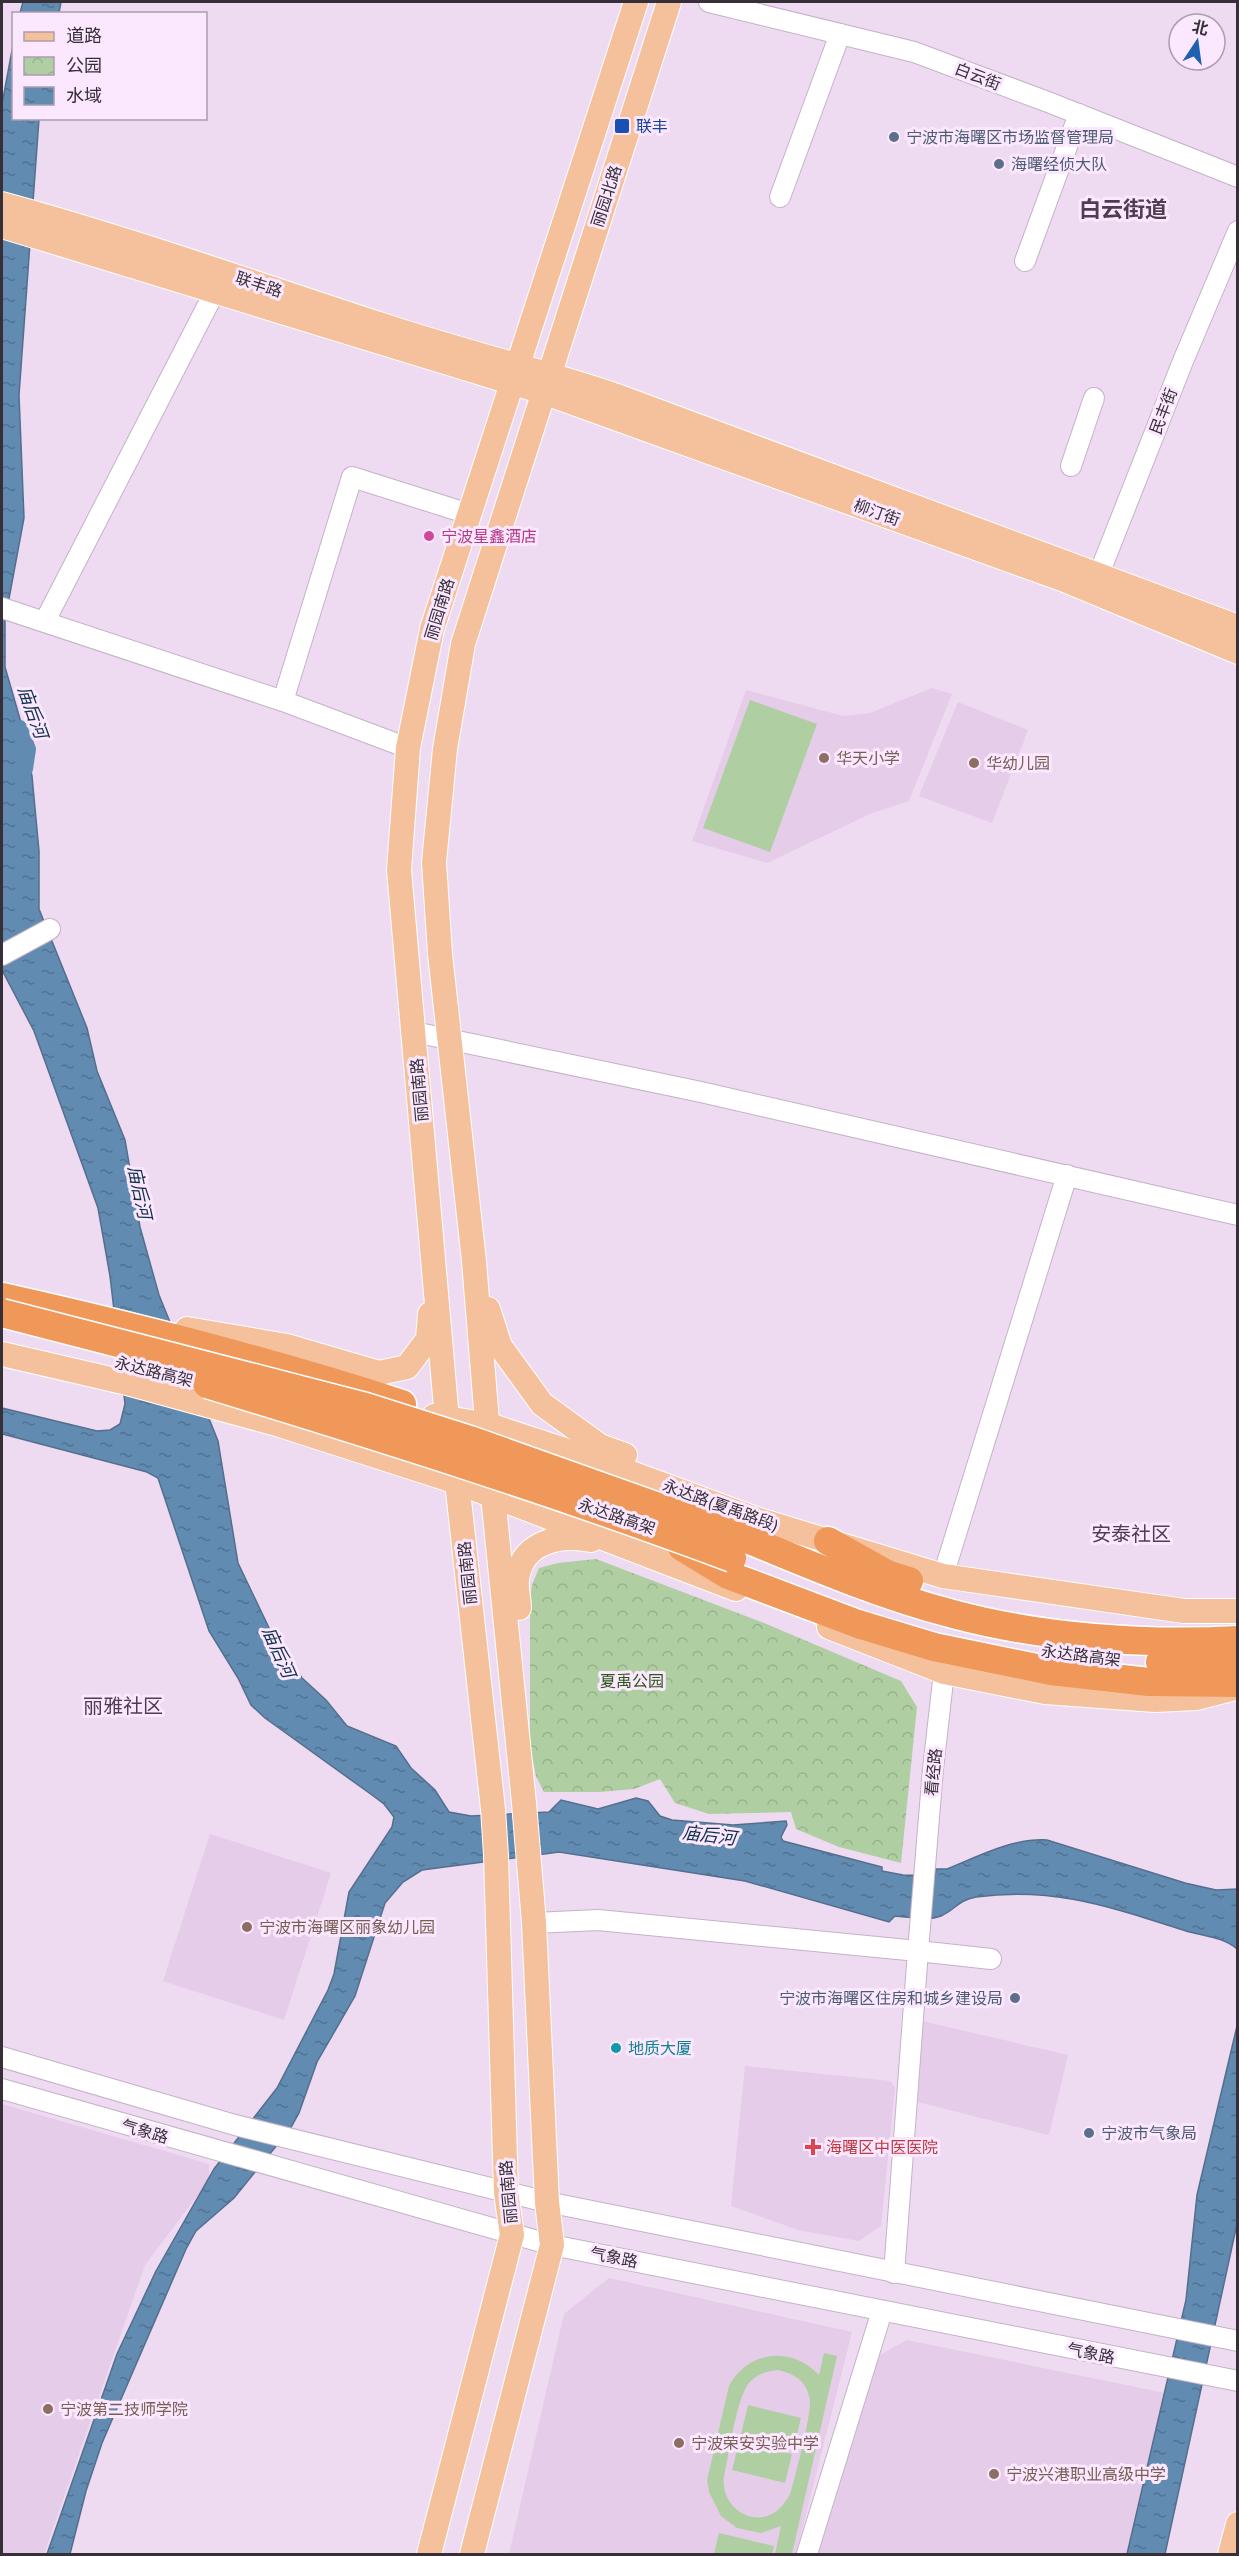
<svg xmlns="http://www.w3.org/2000/svg" width="1239" height="2556" viewBox="0 0 1239 2556" font-family="Mulish,'Noto Sans SC',sans-serif">
  <style>
    .built { fill: #e5cce9 }
    .park { fill: url(#park-crowns) }
    .pitch { fill: #afcfa3; fill-rule: evenodd }
    .water { fill: url(#water-ripples); stroke: #546f8d; stroke-width: 1.5 }
    .lines { fill: none; stroke-linecap: round; stroke-linejoin: round }
    .canal { stroke: #618bb1; stroke-width: 14 }
    .minor-casing { stroke: #c5b2c8; stroke-width: 22 }
    .major-casing { stroke: #fff; stroke-width: 26 }
    .highway-casing { stroke: #fff; stroke-width: 31 }
    .minor { stroke: #fff; stroke-width: 20 }
    .major { stroke: #f5c19c; stroke-width: 24 }
    .highway { stroke: #ef985a; stroke-width: 28 }
    .highway-bridge-casing { stroke: #fff; stroke-width: 31; stroke-linecap: butt }
    .highway-bridge { stroke: #ef985a; stroke-width: 28 }
    .transit-dot { fill: #1a4fb4; stroke: #fbe7fe; stroke-width: 2 }
    .service-dot { fill: #5c6f8a; stroke: #fbe7fe; stroke-width: 2 }
    .hotel-dot { fill: #d1479c; stroke: #fbe7fe; stroke-width: 2 }
    .education-dot { fill: #8d6e63; stroke: #fbe7fe; stroke-width: 2 }
    .culture-dot { fill: #0f9aa8; stroke: #fbe7fe; stroke-width: 2 }
    .health-dot { fill: #e0444e; stroke: #fbe7fe; stroke-width: 2 }
    .labels { text-anchor: middle; dominant-baseline: central; stroke-width: 6; stroke-linejoin: round; paint-order: stroke }
    .street-label { font-size: 16px; fill: #362f38; stroke: #fbe7fe }
    .transit-label { font-size: 16px; fill: #164399; stroke: #fbe7fe; text-anchor: start }
    .service-label { font-size: 16px; fill: #4e5e75; stroke: #fbe7fe; text-anchor: start }
    .hotel-label { font-size: 16px; fill: #b23c85; stroke: #fbe7fe; text-anchor: start }
    .education-label { font-size: 16px; fill: #785e54; stroke: #fbe7fe; text-anchor: start }
    .park-label { font-size: 16px; fill: #2b5516; stroke: #fbe7fe }
    .culture-label { font-size: 16px; fill: #0d838f; stroke: #fbe7fe; text-anchor: start }
    .health-label { font-size: 16px; fill: #be3a42; stroke: #fbe7fe; text-anchor: start }
    .water-label { font-size: 18px; font-style: italic; fill: #0e304b; stroke: #fbe7fe }
    .quarter-label { font-size: 20px; fill: #4e3e50; stroke: #fbe7fe }
    .district-label { font-size: 22px; font-weight: bold; fill: #4e3e50; stroke: #fbe7fe }
  </style>
  <defs>
    <pattern id="park-crowns" width="20" height="18" patternUnits="userSpaceOnUse" patternTransform="scale(1.5)"><rect width="20" height="18" fill="#afcfa3"/><path d="M2 6a3 3 0 1 1 6 0M12 15a3 3 0 1 1 6 0" fill="none" stroke="#97b28d"/></pattern>
    <pattern id="water-ripples" width="26" height="14" patternUnits="userSpaceOnUse" patternTransform="scale(1.5)"><rect width="26" height="14" fill="#618bb1"/><path d="M2 4q2-2 4 0t4 0M15 11q2-2 4 0t4 0" fill="none" stroke="#517291"/></pattern>
  </defs>
  <rect width="100%" height="100%" fill="#eedaf1"/>
  <g class="built">
    <path d="M932 688 952 694 909 801 872 813 767 863 692 841 746 690 843 716 870 713Z"/>
    <path d="M958 702 1028 730 992 823 919 796Z"/>
    <path d="M210 1834 331 1873 284 2020 163 1981Z"/>
    <path d="M922 2021 1068 2055 1049 2135 918 2102Z"/>
    <path d="M745 2066 890 2081 895 2087 881 2226 859 2241 798 2230 731 2206Z"/>
    <path d="M2 2104 209 2164V2180L145 2265 44 2554H2Z"/>
    <path d="M609 2278 852 2332 796 2554H509L564 2314Z"/>
    <path d="M907 2340 1165 2393 1128 2554H817L878 2356Z"/>
  </g>
  <path class="park" d="M596 1559 764 1623 901 1681 917 1707 901 1863 839 1847 796 1829 791 1812 709 1814 675 1803 660 1779 634 1789 600 1792H544L536 1776 530 1746V1597L532 1585 539 1568 558 1563Z"/>
  <g class="pitch">
    <path d="M750 700 817 724 770 852 703 828Z"/>
    <path d="M824 2353 837 2356 792 2554H775L781 2526 761 2533 737 2528 721 2516 709 2492 707 2480 729 2386C748 2350 792 2346 819 2375ZM778 2370C791 2373 802 2378 807 2390 809 2394 810 2400 810 2404 810 2418 795 2479 790 2494 788 2498 785 2502 782 2506 759 2532 720 2510 724 2477 729 2455 736 2399 749 2383 757 2374 767 2371 778 2370Z"/>
    <path d="M748 2405 801 2418 794 2447 741 2434Z"/>
    <path d="M739 2442 792 2454 785 2483 732 2470Z"/>
    <path d="M719 2533 774 2546 772 2554H714Z"/>
  </g>
  <g class="water">
    <path d="M23 2H61L59 13H20Z"/>
    <path d="M13 45 14 118 39 119 19 395 24 518 5 620V667L24 733 32 776 39 851V909L87 1028 97 1071 125 1140 140 1227 159 1295 218 1441 238 1563 271 1632 302 1678 326 1700 347 1726 396 1746 411 1768 435 1790 449 1812 471 1816 549 1812 561 1800 598 1809 636 1798 648 1801 660 1816 672 1820 733 1825 786 1821 787 1825 781 1837 783 1841 882 1867V1871L903 1875 935 1876 936 1869H947C979 1856 1012 1838 1047 1840L1185 1883 1216 1890 1237 1889V1949C1224 1937 1203 1936 1186 1931 1113 1908 1055 1886 976 1897 958 1900 955 1910 941 1916 928 1921 909 1917 895 1916L889 1922 745 1881 559 1852 422 1870 403 1882 385 1903 355 1996 317 2062 299 2113 290 2129 234 2198 196 2231 186 2249 102 2443 86 2491 70 2554H47L117 2354 156 2271 214 2169 277 2088 328 1990 334 1974 349 1892 392 1827 394 1817 384 1804 372 1795 265 1718 251 1705 238 1678 209 1631 158 1478 147 1472 2 1434V1408L97 1431 110 1430 120 1424 125 1404 110 1276 98 1208 34 1031 2 970V104Z"/>
    <path d="M1237 2026V2224L1165 2554H1127L1186 2300 1197 2195Z"/>
  </g>
  <g class="lines">
    <path class="canal" d="M20 727 29 749 26 769"/>
    <defs>
      <g id="minor">
        <path d="M709 2 914 52 1048 102 1238 177"/>
        <path d="M780 197 840 34"/>
        <path d="M1025 261 1079 114"/>
        <path d="M1071 466 1094 398"/>
        <path d="M1091 586 1099 574 1183 361 1238 231"/>
        <path d="M2 608 283 701 408 748"/>
        <path d="M45 621 214 293"/>
        <path d="M283 701 352 477 469 514"/>
        <path d="M2 955 50 929"/>
        <path d="M414 1032 701 1092 1238 1215"/>
        <path d="M943 1576 1067 1175"/>
        <path d="M944 1672 933 1769 918 1951 991 1959"/>
        <path d="M534 1923 598 1920 918 1951 894 2273"/>
        <path d="M2 2057 235 2125 547 2202 1238 2341"/>
        <path d="M2 2089 552 2245 1238 2381"/>
        <path d="M807 2554 882 2311"/>
      </g>
      <g id="major">
        <path d="M2 204C130 239 256 284 382 325 460 351 540 370 617 396L1238 627"/>
        <path d="M2 226 543 392 1062 579 1238 652"/>
        <path d="M488 1309 500 1346 542 1404 600 1446 625 1455"/>
        <path d="M187 1329 287 1346 379 1373 407 1367 428 1339 430 1314"/>
        <path d="M2 1354 123 1382 280 1425 457 1482 736 1589"/>
        <path d="M434 1416 489 1425 604 1463 756 1519 943 1576 1184 1611H1238"/>
        <path d="M519 1608C519 1599 516 1589 517 1580 521 1542 559 1534 591 1540"/>
        <path d="M829 1627 944 1672 1045 1692 1155 1700 1197 1698 1232 1689"/>
        <path d="M429 2554 512 2235 506 2192 496 1855 493 1809 457 1482 447 1419 399 870 408 748 432 629 636 2"/>
        <path d="M472 2554 552 2245 547 2202 534 1923 524 1803 493 1496 474 1261 440 954 434 862 445 749 463 644 669 2"/>
        <path d="M1230 2554 1238 2524"/>
      </g>
      <g id="highway">
        <path d="M2 1297C136 1327 270 1361 402 1404"/>
        <path d="M740 1536C810 1565 880 1595 953 1614 1042 1638 1146 1645 1238 1640"/>
        <path d="M828 1541 887 1574 909 1581"/>
        <path d="M682 1547 728 1575 858 1624 934 1647 1051 1671 1149 1682 1238 1683"/>
        <path d="M1160 1662H1238"/>
      </g>
    </defs>
    <use href="#minor" class="minor-casing"/>
    <use href="#major" class="major-casing"/>
    <use href="#highway" class="highway-casing"/>
    <use href="#minor" class="minor"/>
    <use href="#major" class="major"/>
    <use href="#highway" class="highway"/>
    <defs>
      <g id="highway-bridge">
        <path d="M2 1313 366 1407 470 1440 740 1536"/>
        <path d="M207 1384C384 1438 559 1493 732 1558"/>
      </g>
    </defs>
    <use href="#highway-bridge" class="highway-bridge-casing"/>
    <use href="#highway-bridge" class="highway-bridge"/>
  </g>
  <rect class="transit-dot" x="614" y="118" width="16" height="16" rx="3"/>
  <g class="service-dot">
    <circle cx="894" cy="137" r="6"/>
    <circle cx="999" cy="164" r="6"/>
    <circle cx="1015" cy="1998" r="6"/>
    <circle cx="1089" cy="2133" r="6"/>
  </g>
  <circle class="hotel-dot" cx="429" cy="536" r="6"/>
  <g class="education-dot">
    <circle cx="824" cy="758" r="6"/>
    <circle cx="974" cy="763" r="6"/>
    <circle cx="247" cy="1927" r="6"/>
    <circle cx="48" cy="2409" r="6"/>
    <circle cx="679" cy="2443" r="6"/>
    <circle cx="994" cy="2474" r="6"/>
  </g>
  <circle class="culture-dot" cx="616" cy="2048" r="6"/>
  <path class="health-dot" d="M810 2138h6v6h6v6h-6v6h-6v-6h-6v-6h6z"/>
  <g class="labels">
    <g class="street-label">
      <text transform="translate(978 76) rotate(21)">白云街</text>
      <text transform="translate(606 196) rotate(-72)">丽园北路</text>
      <text transform="translate(259 284) rotate(18)">联丰路</text>
      <text transform="translate(1163 411) rotate(-69)">民丰街</text>
      <text transform="translate(877 512) rotate(20)">柳汀街</text>
      <text transform="translate(439 609) rotate(-73)">丽园南路</text>
      <text transform="translate(419 1090) rotate(-95)">丽园南路</text>
      <text transform="translate(154 1371) rotate(14)">永达路高架</text>
      <text transform="translate(721 1505) rotate(20)">永达路(夏禹路段)</text>
      <text transform="translate(617 1516) rotate(19)">永达路高架</text>
      <text transform="translate(467 1573) rotate(-96)">丽园南路</text>
      <text transform="translate(1081 1655) rotate(7)">永达路高架</text>
      <text transform="translate(933 1772) rotate(-84)">看经路</text>
      <text transform="translate(145 2131) rotate(16)">气象路</text>
      <text transform="translate(508 2192) rotate(-95)">丽园南路</text>
      <text transform="translate(614 2257) rotate(11)">气象路</text>
      <text transform="translate(1091 2353) rotate(11)">气象路</text>
    </g>
    <g class="transit-label">
      <text x="636" y="126">联丰</text>
    </g>
    <g class="service-label">
      <text x="906" y="137">宁波市海曙区市场监督管理局</text>
      <text x="1011" y="164">海曙经侦大队</text>
      <text x="1003" y="1998" text-anchor="end">宁波市海曙区住房和城乡建设局</text>
      <text x="1101" y="2133">宁波市气象局</text>
    </g>
    <g class="hotel-label">
      <text x="441" y="536">宁波星鑫酒店</text>
    </g>
    <g class="education-label">
      <text x="836" y="758">华天小学</text>
      <text x="986" y="763">华幼儿园</text>
      <text x="259" y="1927">宁波市海曙区丽象幼儿园</text>
      <text x="60" y="2409">宁波第二技师学院</text>
      <text x="691" y="2443">宁波荣安实验中学</text>
      <text x="1006" y="2474">宁波兴港职业高级中学</text>
    </g>
    <g class="park-label">
      <text x="632" y="1681">夏禹公园</text>
    </g>
    <g class="culture-label">
      <text x="628" y="2048">地质大厦</text>
    </g>
    <g class="health-label">
      <text x="826" y="2147">海曙区中医医院</text>
    </g>
    <g class="water-label">
      <text transform="translate(33 712) rotate(70)">庙后河</text>
      <text transform="translate(140 1192) rotate(78)">庙后河</text>
      <text transform="translate(279 1652) rotate(66)">庙后河</text>
      <text transform="translate(709 1835) rotate(7)">庙后河</text>
    </g>
    <g class="quarter-label">
      <text x="1131" y="1533">安泰社区</text>
      <text x="123" y="1705">丽雅社区</text>
    </g>
    <g class="district-label">
      <text x="1123" y="209">白云街道</text>
    </g>
  </g>
  <rect width="1239" height="2556" fill="none" stroke="#362f38" stroke-width="6"/>
  <rect x="12" y="12" width="195" height="108" fill="#fbe7fe" stroke="#ac9daf" stroke-width="1.5"/>
  <rect x="24" y="32" width="30" height="9" fill="#f5c19c" stroke="#ac9daf" stroke-width="1.5"/>
  <text x="66" y="42" font-size="18" fill="#362f38">道路</text>
  <rect x="24" y="57" width="30" height="18" fill="url(#park-crowns)" stroke="#ac9daf" stroke-width="1.5"/>
  <text x="66" y="72" font-size="18" fill="#362f38">公园</text>
  <rect x="24" y="87" width="30" height="18" fill="url(#water-ripples)" stroke="#ac9daf" stroke-width="1.5"/>
  <text x="66" y="102" font-size="18" fill="#362f38">水域</text>
  <g transform="translate(1197 42) rotate(13)"><circle r="28" fill="#fbe7fe" stroke="#ac9daf" stroke-width="1.5"/>
  <path d="M0-4.5L10 22L0 15L-10 22Z" fill="#1f61b1"/>
  <text y="-9" font-size="16" font-weight="bold" text-anchor="middle" fill="#362f38">北</text>
  </g>
</svg>
